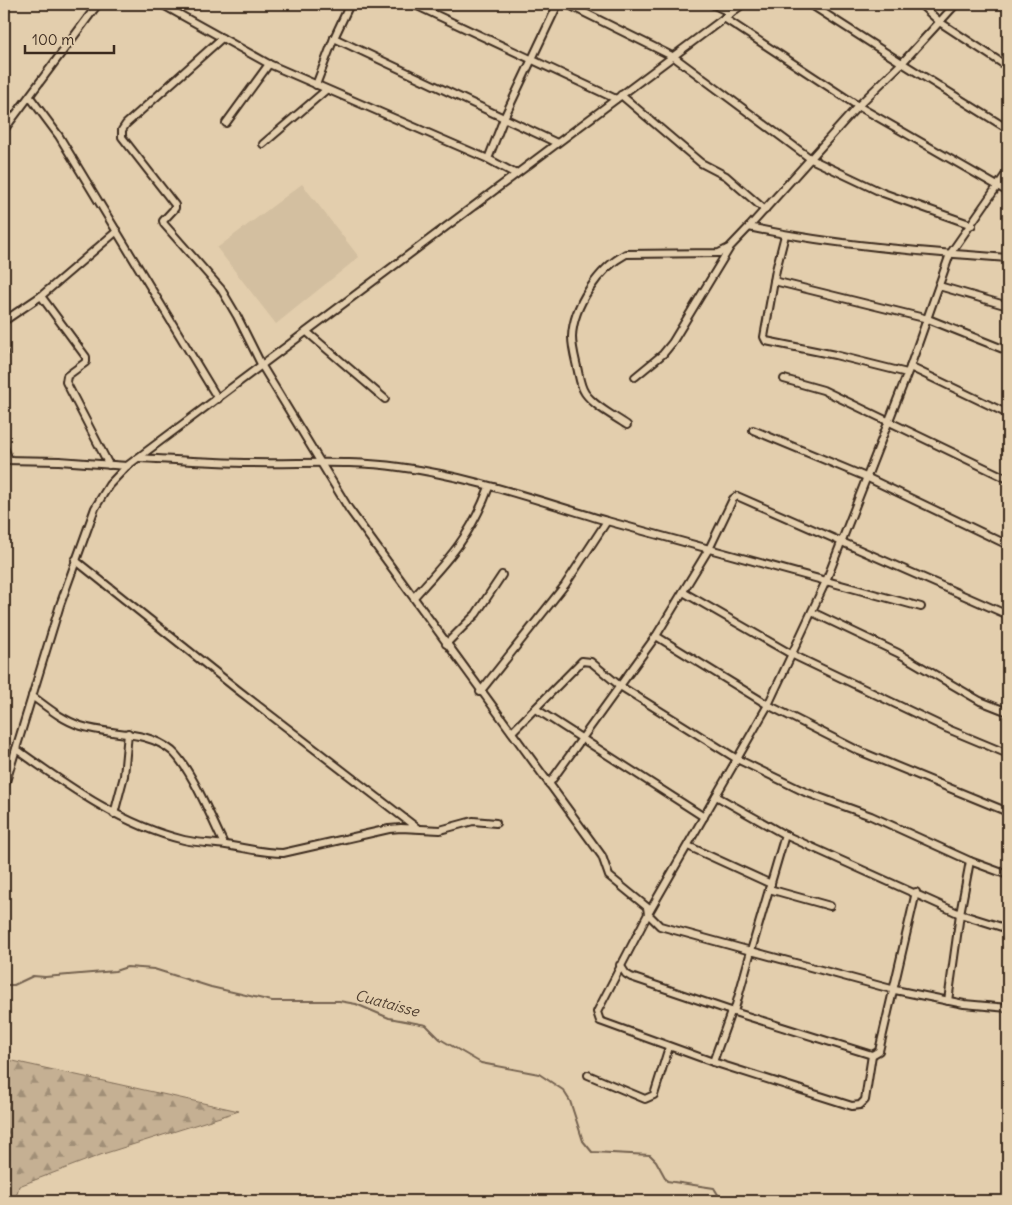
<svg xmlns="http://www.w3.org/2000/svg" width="1012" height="1205" viewBox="0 0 1012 1205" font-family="Delius,sans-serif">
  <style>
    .built { fill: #d3bfa0 }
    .forest { fill: url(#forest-firs); stroke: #806d58 }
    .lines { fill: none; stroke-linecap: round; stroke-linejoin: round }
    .stream { stroke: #74624f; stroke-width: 2 }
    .street-casing { stroke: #3b2a1e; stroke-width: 10 }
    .street { stroke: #e3cead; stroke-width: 6 }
    .labels { text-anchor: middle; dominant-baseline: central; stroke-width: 4; stroke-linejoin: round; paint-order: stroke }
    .water-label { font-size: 15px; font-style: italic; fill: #4e3d2e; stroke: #e3cead }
  </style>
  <defs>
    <pattern id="forest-firs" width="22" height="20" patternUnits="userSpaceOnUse" patternTransform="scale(1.25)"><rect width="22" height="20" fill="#c5b093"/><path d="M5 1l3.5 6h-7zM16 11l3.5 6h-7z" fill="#a18f77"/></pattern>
  </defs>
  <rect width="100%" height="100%" fill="#e3cead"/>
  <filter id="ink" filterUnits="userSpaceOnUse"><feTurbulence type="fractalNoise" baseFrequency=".02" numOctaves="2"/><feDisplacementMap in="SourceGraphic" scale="10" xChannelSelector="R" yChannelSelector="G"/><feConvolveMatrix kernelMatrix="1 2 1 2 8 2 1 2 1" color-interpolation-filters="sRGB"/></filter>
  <g filter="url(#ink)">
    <path class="built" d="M302 184 359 257 276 324 217 248Z"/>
    <path class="forest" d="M4 1059 239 1111 103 1154 19 1186 15 1201H4Z"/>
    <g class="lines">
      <path class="stream" d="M4 985H14L33 976 45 977 115 971 127 967 154 969 211 987 272 1001H339L356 1004 389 1018 426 1025 440 1039 481 1063 539 1074 563 1090 570 1101 583 1141 592 1152 650 1155 656 1161 667 1181 714 1188 722 1201"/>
      <defs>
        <g id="street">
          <path d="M161 4 269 64 488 159"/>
          <path d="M413 4 616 99"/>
          <path d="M567 4 674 57 811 159 883 193 972 225"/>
          <path d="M712 4 731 13"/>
          <path d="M810 4 902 63 858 106 749 227C831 245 924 252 1008 258"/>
          <path d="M920 4 941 23 1008 67"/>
          <path d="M956 4 902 63 1008 129"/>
          <path d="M1004 4 1008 6"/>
          <path d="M724 18 858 106 1008 192"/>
          <path d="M222 38 126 124 122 130V137L175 205V208L163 221 164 224 221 289 237 316 262 366 349 509 602 856 609 876 647 907 648 914 597 1012 600 1021 713 1062 852 1106 860 1105 865 1100 872 1055"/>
          <path d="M334 38 557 143"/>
          <path d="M316 85 334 38 350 4"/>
          <path d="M621 95 701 163 726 176 765 210"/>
          <path d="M30 97 59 136 218 399"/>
          <path d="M226 123 269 64"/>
          <path d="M4 130 98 4"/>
          <path d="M263 144 326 90"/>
          <path d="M516 174 488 159 504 118 558 4"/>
          <path d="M785 235 776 270 764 337 766 341 835 355 907 373"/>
          <path d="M774 281 928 319 1008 351"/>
          <path d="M939 286 1008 306"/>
          <path d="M41 296 86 357V362L67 376 66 382 109 465"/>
          <path d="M4 321 41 296 117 231"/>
          <path d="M307 332 385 399"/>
          <path d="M4 352V416"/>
          <path d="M910 367 1008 414"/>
          <path d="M635 377 663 354 672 343 729 249"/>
          <path d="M784 379 823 390 1008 479"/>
          <path d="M627 425C614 416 594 406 585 393 580 386 579 375 577 367 575 358 572 347 572 337 573 306 599 268 626 254L719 253 729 248 749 227"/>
          <path d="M753 430 866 477 1008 545"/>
          <path d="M4 447 9 460"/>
          <path d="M139 458C176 460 214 463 252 463 301 464 351 460 399 467 470 476 539 501 607 521"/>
          <path d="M4 460 59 461 127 466"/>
          <path d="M75 560 238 690 417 828"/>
          <path d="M683 592 791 654 948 729 1008 754"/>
          <path d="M414 597C448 560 471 536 489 487"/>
          <path d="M812 612 898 653 980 701 1008 712"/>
          <path d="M656 636 768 705 859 751 1008 812"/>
          <path d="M446 644 476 614 502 575"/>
          <path d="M480 692 565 585 607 521 921 607"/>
          <path d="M32 696C47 707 62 720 81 726 111 736 145 729 172 751 191 768 212 820 224 844"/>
          <path d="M536 709 704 817"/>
          <path d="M512 732 582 661 591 662 620 686 737 759 805 792 871 816 970 861 1008 875"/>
          <path d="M16 749C68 786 121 825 184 840 197 843 212 843 226 845 245 848 263 853 283 853L389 829 401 828 440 830 473 821 496 823"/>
          <path d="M549 784 656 636 710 547 733 499 737 496 1008 615"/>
          <path d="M4 788 60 605 95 508 109 485 127 466 743 4"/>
          <path d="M716 796 785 835 960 914 1008 929"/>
          <path d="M114 814 124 776 128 733"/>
          <path d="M785 835 751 951 895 990 964 1004 1008 1008"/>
          <path d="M688 846 771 884"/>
          <path d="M769 889 830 906"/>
          <path d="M916 892 879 1051 872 1055 734 1012 751 951 660 926 648 914 768 705 826 581 910 367 950 254 1008 171"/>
          <path d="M620 965 626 974 631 977 734 1012"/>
          <path d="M948 1001 960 914 970 861"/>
          <path d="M713 1062 731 1012"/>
          <path d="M588 1075 645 1099 654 1095 669 1047"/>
        </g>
      </defs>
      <use href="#street" class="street-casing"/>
      <use href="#street" class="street"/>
    </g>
  </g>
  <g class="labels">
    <g class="water-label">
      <text transform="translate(387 1003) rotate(15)">Cuataisse</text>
    </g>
  </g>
  <rect width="1012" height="1205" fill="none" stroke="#e3cead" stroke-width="20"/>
  <rect x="10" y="10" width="992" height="1185" fill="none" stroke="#3b2a1e" stroke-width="2" filter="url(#ink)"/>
  <path d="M25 45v8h89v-8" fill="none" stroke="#3b2a1e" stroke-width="2.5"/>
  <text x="32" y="45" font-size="15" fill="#3b2a1e" stroke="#e3cead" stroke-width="4" paint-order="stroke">100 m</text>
</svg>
